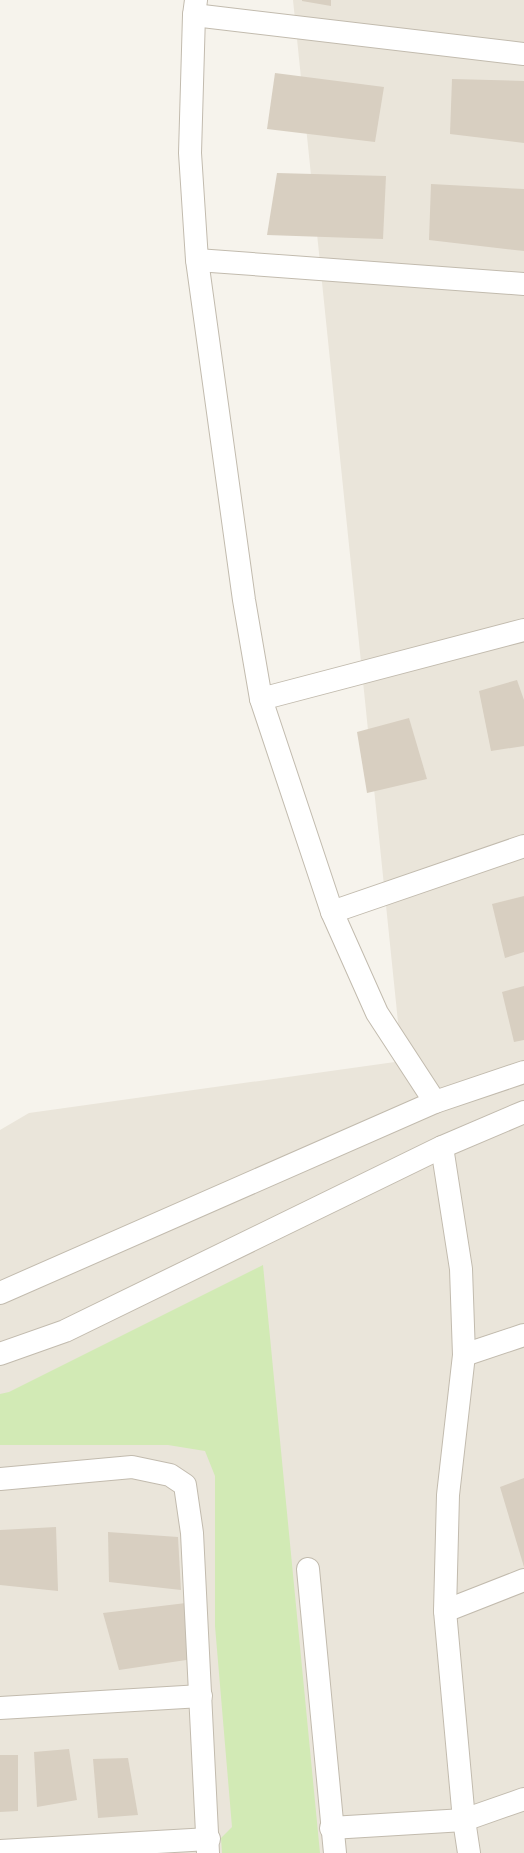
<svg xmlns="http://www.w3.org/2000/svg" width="524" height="1853" viewBox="0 0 524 1853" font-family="Ubuntu,sans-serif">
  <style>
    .residential { fill: #eae5da }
    .green { fill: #d2eab5 }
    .building { fill: #d8cfc1 }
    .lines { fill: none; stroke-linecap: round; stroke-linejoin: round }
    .minor-casing { stroke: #c2bbae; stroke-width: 24 }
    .minor { stroke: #fff; stroke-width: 22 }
  </style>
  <rect width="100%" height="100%" fill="#f6f3ec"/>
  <path class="residential" d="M293 0H524V1853H0V1130L29 1113 402 1061Z"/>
  <path class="green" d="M263 1265 320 1853H222L221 1838 232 1827 215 1626V1476L205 1451 168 1445H0V1394L9 1392Z"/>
  <g class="building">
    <path d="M302 0H331V6L302 1Z"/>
    <path d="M275 73 384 87 375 142 267 129Z"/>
    <path d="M452 79 524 81V143L450 134Z"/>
    <path d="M277 173 386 176 383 239 267 235Z"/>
    <path d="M431 184 524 189V251L429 240Z"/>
    <path d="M517 680 524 700V746L491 751 479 691Z"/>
    <path d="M409 718 427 779 367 793 357 732Z"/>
    <path d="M524 896V952L505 958 492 904Z"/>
    <path d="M524 986V1040L514 1042 502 992Z"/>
    <path d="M524 1478V1567L500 1487Z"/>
    <path d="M56 1527 58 1591 0 1585V1530Z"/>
    <path d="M108 1532 178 1537 181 1590 109 1582Z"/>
    <path d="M186 1603 193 1659 119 1670 103 1613Z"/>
    <path d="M69 1749 77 1800 37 1807 34 1752Z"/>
    <path d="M0 1755H18V1811L0 1812Z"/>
    <path d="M128 1758 138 1815 98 1818 93 1759Z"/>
  </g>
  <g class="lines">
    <defs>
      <g id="minor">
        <path d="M196 0 194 15 190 153 197 260 244 600 261 699 332 912 377 1013 435 1102"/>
        <path d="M194 15 524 54"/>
        <path d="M197 260 524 284"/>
        <path d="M261 699 524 630"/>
        <path d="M332 912 524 846"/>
        <path d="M442 1147 461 1269 464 1355 448 1495 445 1611 464 1820 469 1853"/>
        <path d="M0 1293 435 1102 524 1072"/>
        <path d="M0 1354 65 1331 442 1147 524 1112"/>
        <path d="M464 1355 524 1335"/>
        <path d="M0 1479 132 1467 170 1475 185 1485 192 1533 208 1853"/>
        <path d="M308 1569 335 1853"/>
        <path d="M445 1611 524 1580"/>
        <path d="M0 1708 201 1696"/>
        <path d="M331 1828 464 1820 524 1799"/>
        <path d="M0 1851 209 1839"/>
      </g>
    </defs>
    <use href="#minor" class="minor-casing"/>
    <use href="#minor" class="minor"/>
  </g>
</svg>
